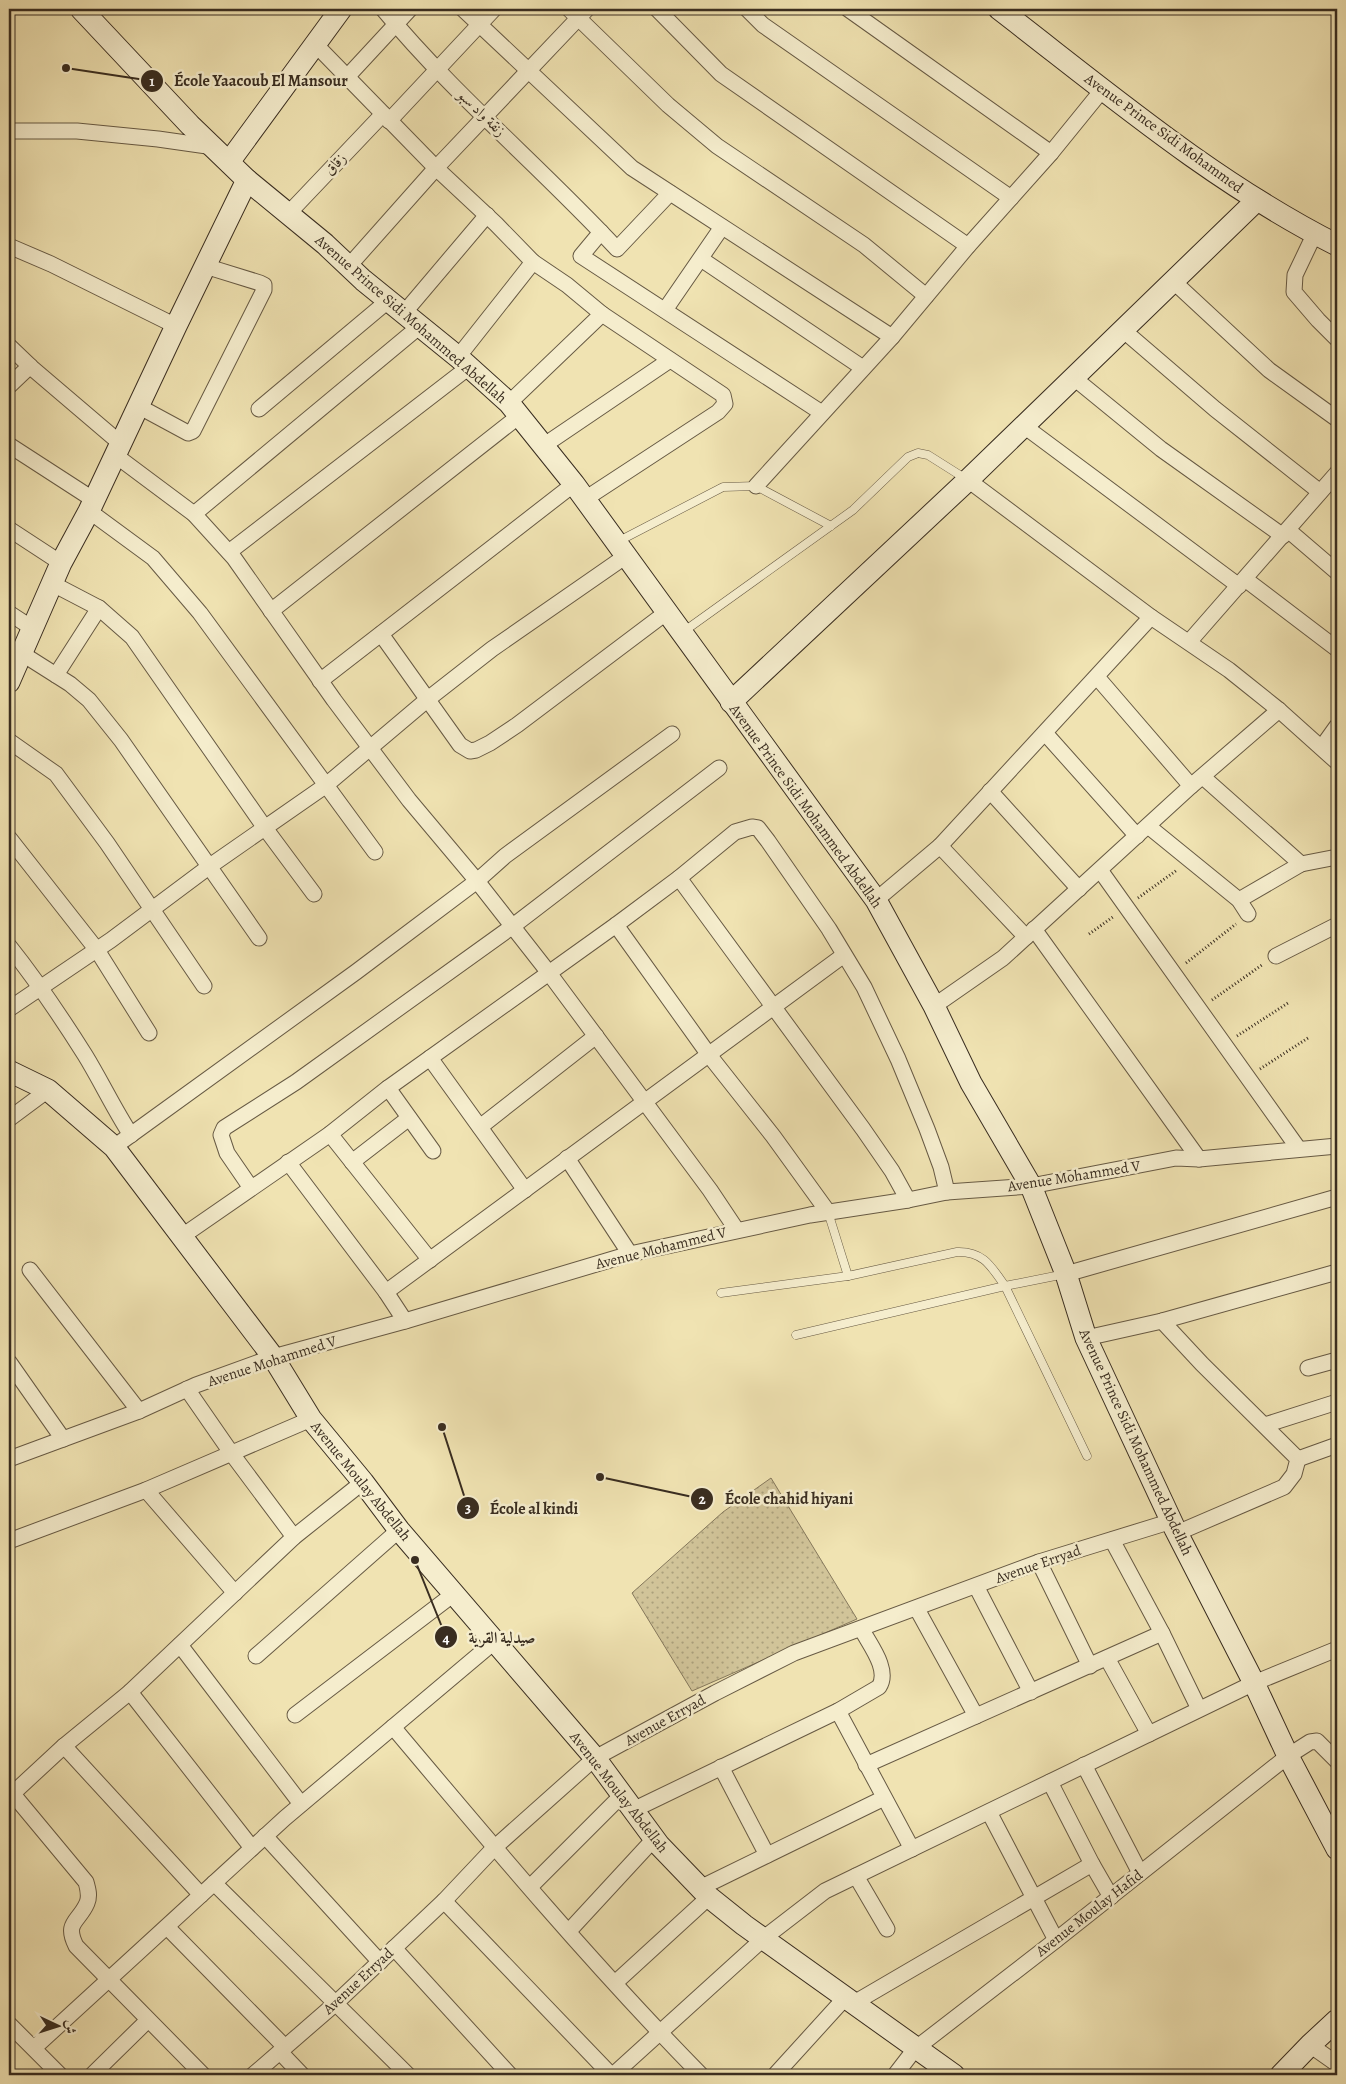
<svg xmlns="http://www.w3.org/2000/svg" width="1346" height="2084" viewBox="0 0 1346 2084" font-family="Alegreya,Amiri,serif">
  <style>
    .park { fill: url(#park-dots); stroke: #85785c }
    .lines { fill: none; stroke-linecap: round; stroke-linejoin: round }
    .lane-casing { stroke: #675a44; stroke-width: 9 }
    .street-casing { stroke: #675a44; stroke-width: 17 }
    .secondary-casing { stroke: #392d20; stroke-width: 23 }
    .path { stroke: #392d20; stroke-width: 3; stroke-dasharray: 1 2.5; stroke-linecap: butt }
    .lane { stroke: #f5edcd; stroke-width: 8 }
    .street { stroke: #f5edcd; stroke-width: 15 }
    .secondary { stroke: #f5edcd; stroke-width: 21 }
    .labels { text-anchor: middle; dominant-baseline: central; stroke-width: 5; stroke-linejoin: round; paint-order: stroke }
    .street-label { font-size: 15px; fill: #392d20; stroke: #f5edcd }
    .leader { fill: none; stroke: #392d20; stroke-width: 2 }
    .callout-dot { fill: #392d20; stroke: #f5edcd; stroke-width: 2 }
    .mark-label { font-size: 15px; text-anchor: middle; font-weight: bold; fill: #fff }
    .callout-label { font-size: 16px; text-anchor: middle; font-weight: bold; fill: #392d20; stroke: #f5edcd; stroke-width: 5; stroke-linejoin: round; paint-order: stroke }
  </style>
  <defs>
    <pattern id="park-dots" width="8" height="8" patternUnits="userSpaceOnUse" patternTransform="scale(1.25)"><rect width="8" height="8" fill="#d1c499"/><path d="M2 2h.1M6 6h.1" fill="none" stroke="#aba07c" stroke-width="1.8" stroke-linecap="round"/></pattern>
  </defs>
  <rect width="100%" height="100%" fill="#f0e3b2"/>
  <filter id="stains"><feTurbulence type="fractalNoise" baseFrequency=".004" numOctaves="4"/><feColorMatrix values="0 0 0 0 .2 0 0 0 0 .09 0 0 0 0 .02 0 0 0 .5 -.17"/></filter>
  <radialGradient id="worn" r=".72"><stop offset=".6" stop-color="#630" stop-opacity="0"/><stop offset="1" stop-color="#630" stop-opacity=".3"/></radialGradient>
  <path class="park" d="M771 1478 857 1619 692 1691 632 1593 723 1512Z"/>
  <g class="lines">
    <defs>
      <g id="lane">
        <path d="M619 541 723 487 756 486 831 526"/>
        <path d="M683 632 853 510 908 457 918 453 928 455 966 479"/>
        <path d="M828 1212 848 1276 957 1252C983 1251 991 1266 1005 1286L1087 1456"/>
        <path d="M721 1293 848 1276"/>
        <path d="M796 1335 1005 1286 1065 1274"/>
      </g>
      <g id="street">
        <path d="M383 9C454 95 541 167 617 249L670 193"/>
        <path d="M463 9 632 168 892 337"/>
        <path d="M569 9 668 105 717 146 864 245 926 296"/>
        <path d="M657 9 721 74 968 246"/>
        <path d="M747 9 763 25 1011 198"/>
        <path d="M848 9 1051 153"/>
        <path d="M315 44 436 168 496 224 533 262 567 285 602 314 723 395 725 404 718 412 585 499"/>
        <path d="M347 77 410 9"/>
        <path d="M389 121 494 9"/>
        <path d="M9 131H77L158 139 214 147"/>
        <path d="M287 215 383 114"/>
        <path d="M601 232 581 256 822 413"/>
        <path d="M1315 233 1295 275 1294 292 1318 320 1337 339"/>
        <path d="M9 246 51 264 176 326"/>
        <path d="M701 259 863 368"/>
        <path d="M348 267 436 168 587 9"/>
        <path d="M1173 281 1269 370 1337 419"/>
        <path d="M665 310 722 227"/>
        <path d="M404 313 487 215"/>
        <path d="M1123 330 1215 409 1320 492"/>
        <path d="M9 346 32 368 120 443"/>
        <path d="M458 357 533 262"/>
        <path d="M1074 378 1161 449 1283 536"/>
        <path d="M9 386 30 366"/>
        <path d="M509 403 602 314"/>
        <path d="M138 406 188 433 193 431 264 290V285L260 283 205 266"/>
        <path d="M259 409 389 300"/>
        <path d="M1024 426 1239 586"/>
        <path d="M9 445 94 500"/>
        <path d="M543 446 670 360"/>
        <path d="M115 455 194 514 234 558 334 700 409 800 477 881 549 973 710 1190 736 1229"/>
        <path d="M968 480 1151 617 1229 670 1279 710 1337 762"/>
        <path d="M756 486 892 337 968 246 1051 153 1103 89"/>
        <path d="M89 511 153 558 200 613 375 852"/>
        <path d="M194 514 420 326"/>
        <path d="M9 529 61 563"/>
        <path d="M1288 530 1337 572"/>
        <path d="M229 552 469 367"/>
        <path d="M1245 579 1337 649"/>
        <path d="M53 584 99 608 132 637 265 828 314 894"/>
        <path d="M271 611 519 416"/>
        <path d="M9 613 32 628"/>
        <path d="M381 634 460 745 470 751 476 750 490 743 517 725 667 612"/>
        <path d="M1189 642 1337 473"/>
        <path d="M21 653 70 684 89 700 121 740 259 938"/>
        <path d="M56 675 99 608"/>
        <path d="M1097 677 1191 786"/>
        <path d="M320 681 574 484"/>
        <path d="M1045 733 1137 836"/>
        <path d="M9 741 56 774 107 843 204 986"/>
        <path d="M1322 747 1337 726"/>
        <path d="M1203 777 1301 864"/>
        <path d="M990 791 1079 889"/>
        <path d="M1148 826 1239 900 1248 914"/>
        <path d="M9 838 97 950 149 1033"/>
        <path d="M940 846 1026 937"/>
        <path d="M1100 870 1298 1148"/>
        <path d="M679 878 863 1129 892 1171 908 1200"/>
        <path d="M876 900 940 846 1151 617"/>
        <path d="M1239 900 1301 864 1337 857"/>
        <path d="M616 925 709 1055 773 1136 828 1212"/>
        <path d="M1034 929 1199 1159"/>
        <path d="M9 946C37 981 61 1017 85 1055 101 1081 114 1109 131 1135"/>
        <path d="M1276 956 1337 925"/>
        <path d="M934 1006 1003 958 1191 786 1279 710"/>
        <path d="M9 1009 111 940 210 866 325 786 428 699 492 649 626 556"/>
        <path d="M430 1058 525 1190"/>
        <path d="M388 1088 433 1151"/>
        <path d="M9 1119 48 1090"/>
        <path d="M480 1127 596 1036"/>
        <path d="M330 1134 430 1260"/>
        <path d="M114 1147 356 972 477 881 505 856 672 734"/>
        <path d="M567 1158 630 1254"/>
        <path d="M288 1162 386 1292 405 1321"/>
        <path d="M352 1162 409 1118"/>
        <path d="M251 1188 227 1153 221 1135 224 1128 296 1082 513 926 719 768"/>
        <path d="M181 1237 330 1134 388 1088 616 925 679 878 735 832 752 827 758 828 768 841 829 929 864 987 898 1059 927 1129 941 1167 947 1192"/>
        <path d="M30 1270 139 1411"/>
        <path d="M1066 1274 1337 1197"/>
        <path d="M386 1292 844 955"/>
        <path d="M1162 1321 1202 1364 1298 1459 1294 1474 1284 1487 1177 1533"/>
        <path d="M1086 1338 1162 1321 1337 1272"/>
        <path d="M9 1362 63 1439"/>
        <path d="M1308 1368 1337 1360"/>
        <path d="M187 1389 232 1454 294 1537"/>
        <path d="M1265 1425 1337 1402"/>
        <path d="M9 1459 139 1411 196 1385 273 1357 405 1321 630 1254 810 1215 908 1200 947 1192 1031 1186 1176 1158 1199 1159 1337 1146"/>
        <path d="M1298 1459 1337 1445"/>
        <path d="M146 1490 235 1593"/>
        <path d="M1112 1540 1162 1633 1199 1709"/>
        <path d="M9 1541 146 1490 311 1419"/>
        <path d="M1039 1562 1090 1666"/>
        <path d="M976 1586 1031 1692"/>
        <path d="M917 1609 976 1716"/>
        <path d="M180 1645 301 1804"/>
        <path d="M256 1656 399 1530"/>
        <path d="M1107 1658 1149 1734"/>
        <path d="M130 1692 252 1848"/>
        <path d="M838 1711 912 1849"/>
        <path d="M295 1715 455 1593"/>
        <path d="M393 1727C493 1846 593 1965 701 2075"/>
        <path d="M64 1746 201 1895"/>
        <path d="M866 1765 1162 1633"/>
        <path d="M1084 1765 1140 1873"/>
        <path d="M721 1767 767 1855"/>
        <path d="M1050 1782 1092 1864 1111 1897"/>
        <path d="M12 1793 86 1882C88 1889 90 1896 87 1903 79 1922 64 1922 76 1946L203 2075"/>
        <path d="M9 1797 64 1746 130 1692 294 1537 363 1482"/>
        <path d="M633 1810 838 1711 879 1687C890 1670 870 1645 862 1630"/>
        <path d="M989 1812 1056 1940"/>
        <path d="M265 1836 380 1962"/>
        <path d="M856 1876 887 1929"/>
        <path d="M214 1883 408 2075"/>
        <path d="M530 1887 622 1795"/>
        <path d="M700 1888 884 1798"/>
        <path d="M444 1901 611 2075"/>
        <path d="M167 1927 285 2047"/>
        <path d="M569 1931 654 1839"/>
        <path d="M394 1948 510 2075"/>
        <path d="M615 1983 709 1897"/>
        <path d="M854 2003 1092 1864"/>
        <path d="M9 2024 60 2075"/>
        <path d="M1310 2045 1337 2064"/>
        <path d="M34 2048 285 1818 494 1642"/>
        <path d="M280 2052 302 2075"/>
        <path d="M92 2075 148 2020"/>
        <path d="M253 2075 336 2003 444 1901 494 1848 595 1758 715 1693 794 1653 1039 1562 1172 1521"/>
        <path d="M613 2075 764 1938 825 1891 1254 1683 1337 1649"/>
        <path d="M775 2075 845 1998"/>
        <path d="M895 2075 915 2049 1056 1940 1288 1756 1310 1742 1317 1741 1337 1761"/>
      </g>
      <g id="secondary">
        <path d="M81 9 190 125 247 180 325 244 363 280 458 357 509 403 574 484 876 900 934 1006 971 1083 1031 1186 1066 1274 1086 1338 1175 1529 1254 1683 1288 1756 1337 1849"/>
        <path d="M999 9C1107 92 1214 183 1337 245"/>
        <path d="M229 162 341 9"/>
        <path d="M9 682 61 563 89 511 176 326 247 180"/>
        <path d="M731 702 968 480 1257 200"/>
        <path d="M9 1071 48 1090 114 1147 273 1357 311 1419 363 1482 399 1530 595 1758 659 1845 709 1897 744 1925 954 2075"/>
        <path d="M1281 2075 1310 2045 1337 2020"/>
      </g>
    </defs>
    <use href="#lane" class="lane-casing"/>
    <use href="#street" class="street-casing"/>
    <use href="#secondary" class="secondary-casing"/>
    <g class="path">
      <path d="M1138 898 1177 870"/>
      <path d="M1089 934 1113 917"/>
      <path d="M1186 963 1236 924"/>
      <path d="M1212 1000 1262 965"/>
      <path d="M1237 1036 1288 1003"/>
      <path d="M1260 1069 1308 1038"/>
    </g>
    <use href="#lane" class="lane"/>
    <use href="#street" class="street"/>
    <use href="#secondary" class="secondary"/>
  </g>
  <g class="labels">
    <g class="street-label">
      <text transform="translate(482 113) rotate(44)">زنقة واد سبو</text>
      <text transform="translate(1164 133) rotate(36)">Avenue Prince Sidi Mohammed</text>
      <text transform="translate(335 164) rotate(-47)">زقاق</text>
      <text transform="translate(411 319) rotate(41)">Avenue Prince Sidi Mohammed Abdellah</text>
      <text transform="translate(806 806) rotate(54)">Avenue Prince Sidi Mohammed Abdellah</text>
      <text transform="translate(1074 1176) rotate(-9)">Avenue Mohammed V</text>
      <text transform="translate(661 1248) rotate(-14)">Avenue Mohammed V</text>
      <text transform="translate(272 1361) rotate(-18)">Avenue Mohammed V</text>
      <text transform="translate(1136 1442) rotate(65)">Avenue Prince Sidi Mohammed Abdellah</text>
      <text transform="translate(361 1481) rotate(51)">Avenue Moulay Abdellah</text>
      <text transform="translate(1038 1564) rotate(-19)">Avenue Erryad</text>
      <text transform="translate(665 1720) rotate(-29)">Avenue Erryad</text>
      <text transform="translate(619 1792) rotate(52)">Avenue Moulay Abdellah</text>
      <text transform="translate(1089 1913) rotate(-38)">Avenue Moulay Hafid</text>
      <text transform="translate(358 1981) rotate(-43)">Avenue Erryad</text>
    </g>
  </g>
  <path class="leader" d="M66 68L152 81M600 1477L702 1499M442 1427L468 1508M415 1560L446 1637"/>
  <g class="callout-dot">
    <circle cx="66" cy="68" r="5"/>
    <circle cx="600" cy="1477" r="5"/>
    <circle cx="442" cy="1427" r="5"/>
    <circle cx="415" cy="1560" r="5"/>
    <circle cx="152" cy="81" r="12"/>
    <circle cx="702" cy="1499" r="12"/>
    <circle cx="468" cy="1508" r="12"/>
    <circle cx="446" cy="1637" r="12"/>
  </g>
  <g class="mark-label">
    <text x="152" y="86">1</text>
    <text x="702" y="1504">2</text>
    <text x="468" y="1513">3</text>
    <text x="446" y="1643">4</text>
  </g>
  <g class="callout-label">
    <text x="261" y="86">École Yaacoub El Mansour</text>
    <text x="789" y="1504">École chahid hiyani</text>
    <text x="534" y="1514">École al kindi</text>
    <text x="502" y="1643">صيدلية القرية</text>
  </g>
  <rect width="1346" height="2084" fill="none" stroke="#f0e3b2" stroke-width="30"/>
  <rect x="10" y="10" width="1326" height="2064" fill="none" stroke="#392d20" stroke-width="2.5"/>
  <rect x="15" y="15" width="1316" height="2054" fill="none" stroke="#392d20"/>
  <g transform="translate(58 2026) rotate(94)" stroke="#f5edcd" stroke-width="4" paint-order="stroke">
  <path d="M0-4L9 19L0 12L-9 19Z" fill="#392d20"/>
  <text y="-8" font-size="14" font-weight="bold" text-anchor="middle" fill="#392d20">ش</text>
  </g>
  <rect width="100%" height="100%" filter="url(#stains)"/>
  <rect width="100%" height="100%" fill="url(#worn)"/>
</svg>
